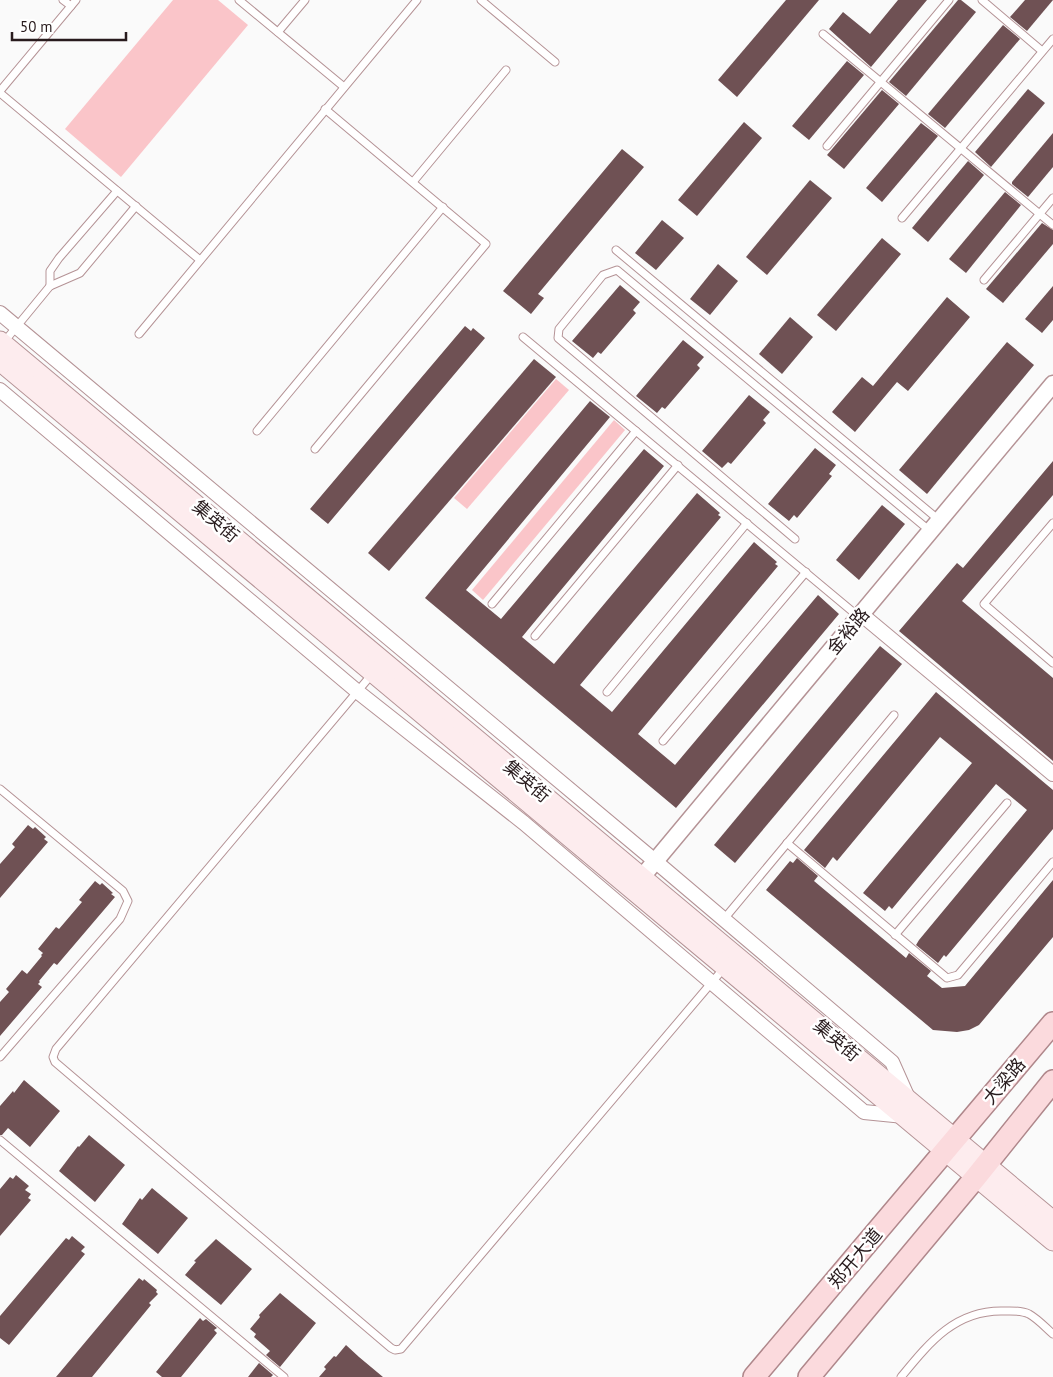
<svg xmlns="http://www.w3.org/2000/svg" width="1053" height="1377" viewBox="0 0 1053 1377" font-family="'PT Sans','Noto Sans SC',sans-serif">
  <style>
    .green { fill: #fac5c9 }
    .building { fill: #6f5154 }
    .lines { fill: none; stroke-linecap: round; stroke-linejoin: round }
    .service-casing { stroke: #b59396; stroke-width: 9 }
    .minor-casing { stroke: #b59396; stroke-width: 16 }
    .tertiary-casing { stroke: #b59396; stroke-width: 19 }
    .secondary-casing { stroke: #b59396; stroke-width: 21 }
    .primary-casing { stroke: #af878b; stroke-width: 24 }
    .service { stroke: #fff; stroke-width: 7 }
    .minor { stroke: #fff; stroke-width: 14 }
    .tertiary { stroke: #fff; stroke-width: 16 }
    .secondary { stroke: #fdecee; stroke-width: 19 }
    .primary { stroke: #fbdadd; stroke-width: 21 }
    .labels { text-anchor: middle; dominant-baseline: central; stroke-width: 5; stroke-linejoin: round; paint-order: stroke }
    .street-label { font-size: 18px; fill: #281b1d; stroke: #fff }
  </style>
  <rect width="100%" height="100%" fill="#fafafa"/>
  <g class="green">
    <path d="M173 0H218L248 25 121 177 65 129Z"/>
    <path d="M556 379 569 390 467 509 454 498Z"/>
    <path d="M614 420 625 430 483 600 472 590Z"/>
  </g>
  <g class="building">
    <path d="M786 0H819L737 97 718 80Z"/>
    <path d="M898 0H927L871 67 829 29 843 12 870 34Z"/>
    <path d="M958 0H961L976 12 906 96 889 82Z"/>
    <path d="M1025 0H1053L1027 31 1010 17Z"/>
    <path d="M1003 25 1020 39 945 128 928 114Z"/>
    <path d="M847 61 864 75 809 140 792 126Z"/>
    <path d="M1028 89 1045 103 991 167 975 152Z"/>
    <path d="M882 90 899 104 844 169 827 155Z"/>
    <path d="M744 122 762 138 697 216 678 200Z"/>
    <path d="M921 123 938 136 882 202 866 188Z"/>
    <path d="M1053 133V167L1028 197 1012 184V182Z"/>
    <path d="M622 149 644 167 538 294 544 298 531 314 503 291Z"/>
    <path d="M968 161 984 175 928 242 912 228Z"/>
    <path d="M810 180 832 198 767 275 746 257Z"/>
    <path d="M1005 192 1021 205 966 273 949 259Z"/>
    <path d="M662 220 684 238 656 270 635 253Z"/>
    <path d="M1042 223 1053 230V244L1003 303 986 289Z"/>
    <path d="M882 238 901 254 836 331 817 315Z"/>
    <path d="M718 264 738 281 710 315 690 299Z"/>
    <path d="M620 285 640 302 633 310 636 313 601 354 598 352 593 358 572 341Z"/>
    <path d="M1053 286V320L1042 333 1025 319Z"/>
    <path d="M947 297 970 317 908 391 897 382 855 432 832 412 862 377 873 386Z"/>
    <path d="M790 317 813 337 782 374 759 354Z"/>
    <path d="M465 326 471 331 473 328 485 338 328 524 310 509Z"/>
    <path d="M683 340 704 357 697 365 700 368 665 409 662 407 657 413 636 396Z"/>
    <path d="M1007 342 1034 365 927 494 899 470Z"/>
    <path d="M534 359 556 377 389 571 368 553Z"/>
    <path d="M749 395 770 412 763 420 766 423 731 464 728 462 722 468 702 451Z"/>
    <path d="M590 401 610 417 466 590 501 619 644 449 664 466 522 637 554 664 697 493 720 513 718 515 721 517 580 685 612 712 754 542 777 562 775 564 778 566 638 734 675 765 818 595 839 614 676 808 425 598Z"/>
    <path d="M815 448 836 465 829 474 832 476 797 518 794 515 789 521 768 504Z"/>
    <path d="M1053 461V495L962 601 1053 678V761L899 631 957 563 963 568Z"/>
    <path d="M882 505 905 524 859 580 836 560Z"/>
    <path d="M880 646 902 664 735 863 714 845Z"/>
    <path d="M936 692 1053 790V829L946 957 944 955 938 963 916 945 919 940 1027 810 996 784 892 909 889 906 885 911 863 893 972 763 940 737 837 861 833 857 825 868 804 850Z"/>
    <path d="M28 825 33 829 35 827 46 837 44 839 48 842 0 898V864L15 847 12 844Z"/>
    <path d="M797 858 818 876 814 881 906 958 909 953 931 971 927 976 942 988 965 986 1053 880V937L979 1025 969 1030 957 1032 933 1030 766 890 790 861 793 863Z"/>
    <path d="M95 881 100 885 102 883 113 893 111 894 115 897 57 965 54 963 39 981 40 982 38 984 42 987 0 1036V1002L9 992 6 989 22 970 27 974 42 956 41 955 43 953 38 949 56 927 59 929 82 902 79 900Z"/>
    <path d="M24 1080 60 1111 30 1147 8 1128 2 1135H0V1106L13 1091 14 1093Z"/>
    <path d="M89 1135 125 1165 95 1202 59 1171 78 1146 79 1147Z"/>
    <path d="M16 1175 29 1186 25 1190 31 1194 28 1198 31 1200 0 1236V1189L10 1177 13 1179Z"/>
    <path d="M152 1188 188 1218 158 1254 122 1224 140 1198 142 1200Z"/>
    <path d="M72 1236 85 1247 81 1251 85 1254 9 1345 0 1338V1316L66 1238 69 1240Z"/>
    <path d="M216 1239 252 1269 221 1305 185 1275 196 1262 194 1261Z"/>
    <path d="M139 1278 143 1281 144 1279 157 1290 156 1292 158 1294 149 1303 151 1305 92 1377H56Z"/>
    <path d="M280 1293 316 1323 280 1367 266 1355 270 1351 254 1337 256 1334 250 1329 260 1317 259 1315Z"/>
    <path d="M200 1318 203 1321 206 1319 217 1328 214 1330 217 1333 181 1377H162L156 1372Z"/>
    <path d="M346 1345 359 1357 383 1377H319L326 1369 324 1367 334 1356 336 1357Z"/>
    <path d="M259 1363 273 1375 271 1377H248Z"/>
  </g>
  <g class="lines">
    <defs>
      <g id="service">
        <path d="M63 0 71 6"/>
        <path d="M239 0 344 87"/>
        <path d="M481 0 555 62"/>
        <path d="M982 0 1042 51"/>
        <path d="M278 32 305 0"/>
        <path d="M823 34 1053 225"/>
        <path d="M0 91 76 0"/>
        <path d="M0 93 200 260"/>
        <path d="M827 146 949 0"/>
        <path d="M413 182 506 70"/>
        <path d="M902 218 1053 39"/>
        <path d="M616 250 939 520"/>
        <path d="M984 280 1053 198"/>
        <path d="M50 286V271L59 258 117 191"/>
        <path d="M139 334 417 0"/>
        <path d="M523 337 859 617"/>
        <path d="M4 342 50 286 80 273 136 206"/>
        <path d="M257 431 443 207"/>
        <path d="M315 449 486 244 325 109"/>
        <path d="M1053 523 984 604 1053 663"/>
        <path d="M795 539 558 338 559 329 603 275 617 270 930 531"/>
        <path d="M492 604 636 431"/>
        <path d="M535 636 678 465"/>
        <path d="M373 673 56 1049 53 1057 55 1062 391 1348 395 1350 401 1349 724 968"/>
        <path d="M607 692 747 523"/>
        <path d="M663 741 806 572"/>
        <path d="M0 789 123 891 128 901 120 919 0 1057"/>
        <path d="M787 843 947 978 958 975 1053 862"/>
        <path d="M724 919 894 715"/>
        <path d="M895 935 1007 803"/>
        <path d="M0 1140 284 1377"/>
        <path d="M901 1377C929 1343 955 1310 1003 1311 1012 1311 1021 1310 1029 1314 1038 1319 1046 1328 1053 1334"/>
      </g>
      <g id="minor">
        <path d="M0 313 655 861 892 1062 908 1098"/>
        <path d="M0 390 358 692 524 823 864 1112 904 1116"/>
        <path d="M861 614 1053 774"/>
      </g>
      <path id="tertiary" d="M642 877 1053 384"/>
      <g id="secondary">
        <path d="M0 341 1053 1221"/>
        <path d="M0 361 1053 1241"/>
      </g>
      <g id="primary">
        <path d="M754 1377 1053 1023"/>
        <path d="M809 1377 976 1177 1053 1081"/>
      </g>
    </defs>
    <use href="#service" class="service-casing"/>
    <use href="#minor" class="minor-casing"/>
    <use href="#tertiary" class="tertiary-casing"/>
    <use href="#secondary" class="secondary-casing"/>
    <use href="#primary" class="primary-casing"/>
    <use href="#service" class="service"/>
    <use href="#minor" class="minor"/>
    <use href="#tertiary" class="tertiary"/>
    <use href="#secondary" class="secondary"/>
    <use href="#primary" class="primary"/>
  </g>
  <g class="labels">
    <g class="street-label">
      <text transform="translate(216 521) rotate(40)">集英街</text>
      <text transform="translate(848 631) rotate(-50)">金裕路</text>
      <text transform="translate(527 781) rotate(40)">集英街</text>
      <text transform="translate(837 1040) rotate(40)">集英街</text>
      <text transform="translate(1004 1081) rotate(-50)">大梁路</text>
      <text transform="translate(855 1258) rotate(-50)">郑开大道</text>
    </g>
  </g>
  <path d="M12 32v8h114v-8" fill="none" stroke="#281b1d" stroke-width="2.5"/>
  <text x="20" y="32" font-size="15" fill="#281b1d" stroke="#ffffff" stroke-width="4" paint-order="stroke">50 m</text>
</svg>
